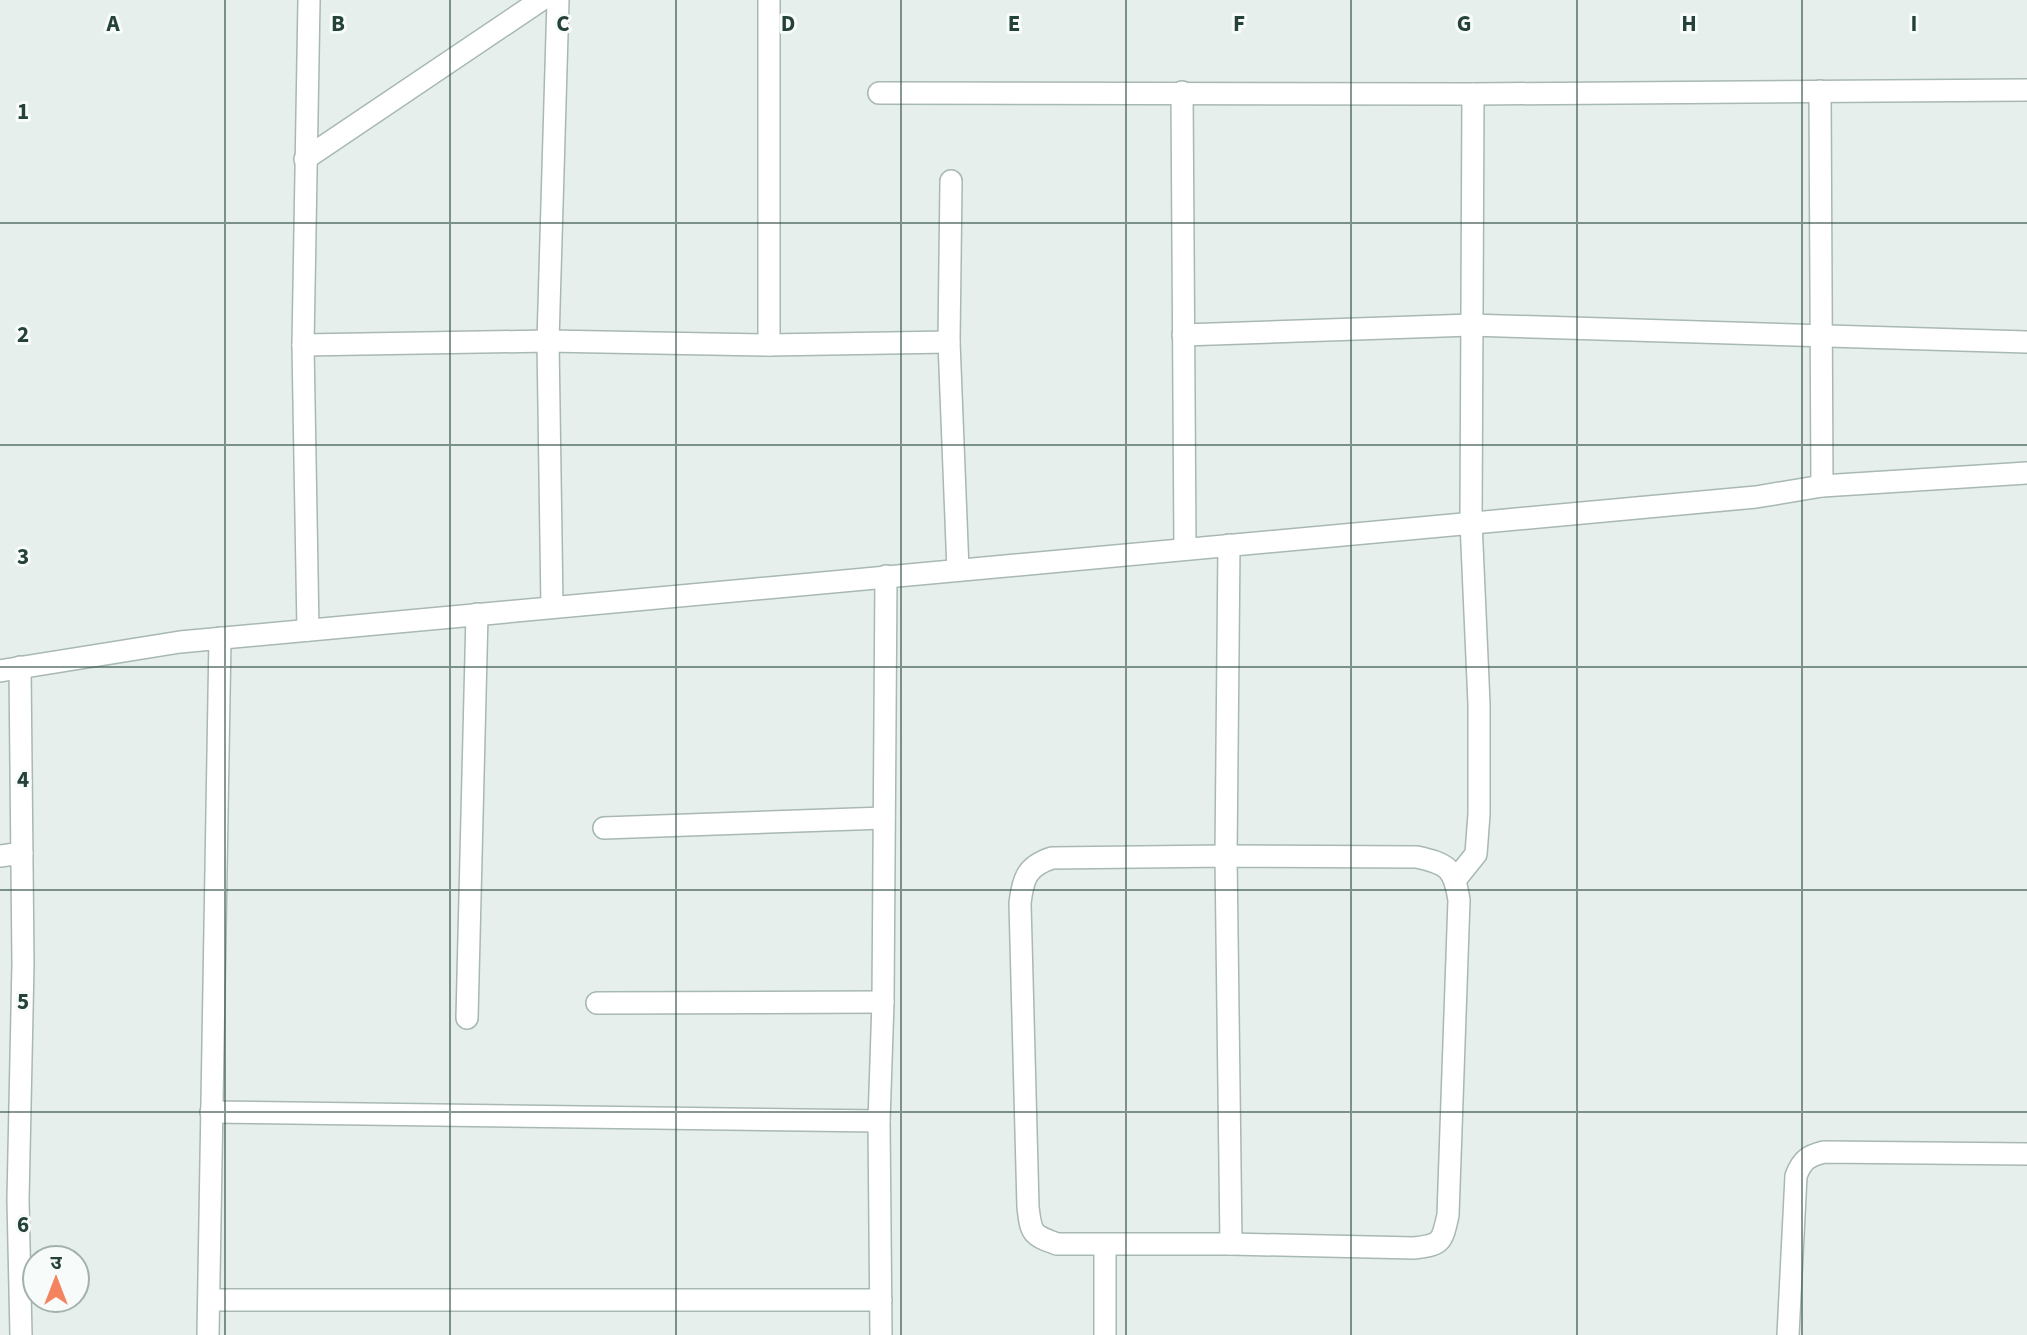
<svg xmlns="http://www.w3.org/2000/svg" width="2027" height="1335" font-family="'Source Sans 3','Noto Sans Devanagari',sans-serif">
	<rect width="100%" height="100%" fill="#e6efeb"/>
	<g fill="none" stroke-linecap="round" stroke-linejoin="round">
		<defs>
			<g id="street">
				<path d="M769,0v345"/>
				<path d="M1820,91l2,395"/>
				<path d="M1182,92l3,457"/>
				<path d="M879,93l594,1 554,-4"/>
				<path d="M305,159l236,-159"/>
				<path d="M951,181l-2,161 9,228"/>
				<path d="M1183,335l288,-10 556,17"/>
				<path d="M303,345l245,-4 221,4 180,-3"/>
				<path d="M1229,545l-3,311 5,388"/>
				<path d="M552,607l-4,-266 10,-341"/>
				<path d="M308,630l-5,-285 6,-345"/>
				<path d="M20,667l3,297 -5,236 3,135"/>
				<path d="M0,671l180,-29 1576,-145 66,-11 205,-13"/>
				<path d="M604,828l280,-10"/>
				<path d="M0,856l22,-3"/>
				<path d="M1226,856l191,1c31,7 37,11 42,43l-11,315c-6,27 -6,30 -34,33l-183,-4h-174c-25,-9 -26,-10 -29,-37l-8,-304c3,-25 7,-37 32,-45z"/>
				<path d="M1456,879l20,-25 3,-40v-110l-8,-182 2,-428"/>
				<path d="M597,1003l286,-1"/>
				<path d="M467,1018l10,-404"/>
				<path d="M211,1112l668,9"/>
				<path d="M1105,1245v90"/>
				<path d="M209,1300h672"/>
				<path d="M208,1335l12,-697"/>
				<path d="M881,1335l-2,-214 4,-119 3,-426"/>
				<path d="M1788,1335l8,-159c6,-16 12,-20 28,-24l203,2"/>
			</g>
		</defs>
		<use href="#street" stroke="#a8b8b2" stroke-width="24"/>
		<use href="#street" stroke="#fff" stroke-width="21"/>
	</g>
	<path fill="none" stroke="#24423a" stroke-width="2" stroke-opacity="0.55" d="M225,0v1335M450,0v1335M676,0v1335M901,0v1335M1126,0v1335M1351,0v1335M1577,0v1335M1802,0v1335M0,223h2027M0,445h2027M0,667h2027M0,890h2027M0,1112h2027"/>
	<g font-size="23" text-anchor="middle" font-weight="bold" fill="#24423a" stroke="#f7fbf9" stroke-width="6" stroke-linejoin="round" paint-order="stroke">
		<text x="113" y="31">A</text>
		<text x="338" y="31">B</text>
		<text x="563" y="31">C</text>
		<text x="788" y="31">D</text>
		<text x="1014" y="31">E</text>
		<text x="1239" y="31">F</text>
		<text x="1464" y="31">G</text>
		<text x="1689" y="31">H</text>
		<text x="1914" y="31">I</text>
		<text x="23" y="119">1</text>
		<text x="23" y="342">2</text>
		<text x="23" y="564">3</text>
		<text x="23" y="787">4</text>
		<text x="23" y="1009">5</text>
		<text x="23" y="1232">6</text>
	</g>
	<g transform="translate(56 1279)"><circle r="33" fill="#f7fbf9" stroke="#a3b1ad" stroke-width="2"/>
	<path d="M0-5L12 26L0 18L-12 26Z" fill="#f4845f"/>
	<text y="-10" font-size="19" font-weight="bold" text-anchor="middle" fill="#24423a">उ</text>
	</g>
</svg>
